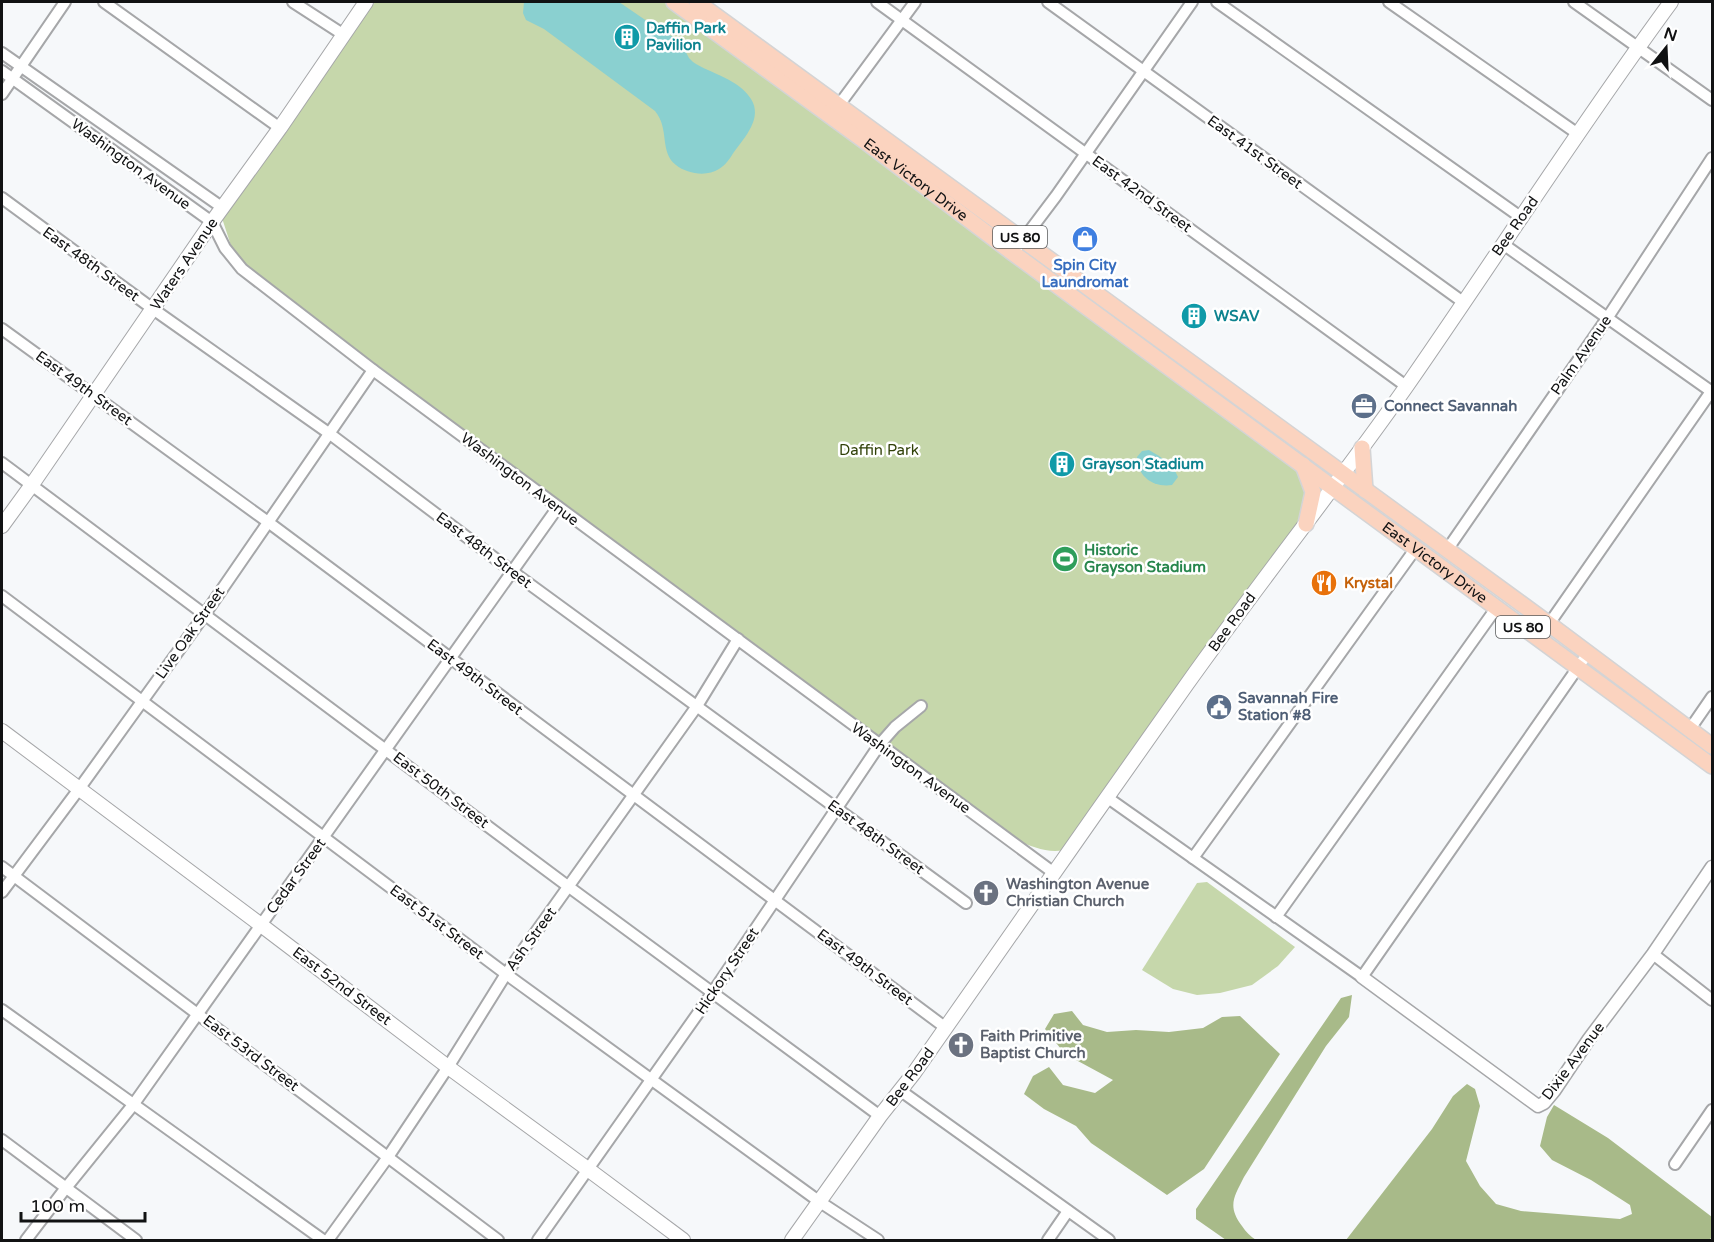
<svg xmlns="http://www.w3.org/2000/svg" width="1714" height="1242" font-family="'Varela Round',sans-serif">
	<rect width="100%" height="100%" fill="#f6f8fa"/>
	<g fill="#c6d7ab">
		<path d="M375,2h291l631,468 13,30 -16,35 -230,315c-16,4 -32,-4 -47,-9l-753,-558 -30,-28 -12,-37z"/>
		<path d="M1207,882l88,65 -17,19 -26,19 -32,8 -23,2 -24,-6 -31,-19 55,-87z"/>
	</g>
	<g fill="#a8ba89">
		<path d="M1352,995l-3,22 -23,29 -82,131c-10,20 -17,29 -2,49 4,6 8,10 14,14h-30l-30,-21v-10l145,-211z"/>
		<path d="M1072,1011l11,14 24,7 29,-2 33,2 34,-4 19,-11 18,-1 40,38 -76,115 -37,26 -76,-52 -15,-17 -32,-17 -20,-15 9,-18 16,-9 14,18 32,8 18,-13 -48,-26 -20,-25 9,-15z"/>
		<path d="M1467,1084l8,5 5,17 -14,55 14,25 16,18 25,7 99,8 12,-5 -2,-9 -39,-25 -39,-20 -12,-14 7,-29 7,-12 54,33 104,79v20l-3,3h-363l86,-111 21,-33z"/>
	</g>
	<g fill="#8ad0d0">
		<path d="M524,2h95l38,26 18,10 6,5 8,15 4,4c18,12 46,17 58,37 12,19 -6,38 -17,53 -4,6 -8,13 -15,17 -12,8 -32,5 -43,-4 -17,-13 -6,-36 -21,-54l-111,-82 -18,-9 -3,-7z"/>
		<path d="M1149,450c12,7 24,14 29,27l-6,8c-19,3 -35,-9 -35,-28l5,-6z"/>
	</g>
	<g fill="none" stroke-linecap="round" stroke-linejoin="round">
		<defs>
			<g id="minor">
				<path d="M104,2l176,126"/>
				<path d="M293,2l51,33"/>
				<path d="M877,2l529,384"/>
				<path d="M1048,2l415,300"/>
				<path d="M1217,2l305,216"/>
				<path d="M1389,2l189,132"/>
				<path d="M1574,2l138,98"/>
				<path d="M2,53l221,155"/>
				<path d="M2,71l210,151 13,26 17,21 131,101 681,503"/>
				<path d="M2,94l63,-92"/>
				<path d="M839,105l76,-103"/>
				<path d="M2,198l151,111 177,125 183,138 453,331"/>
				<path d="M1503,244l209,148"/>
				<path d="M1013,253l43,-57 136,-194"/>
				<path d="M2,329l266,193 678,506"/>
				<path d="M2,463l567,424 311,229"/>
				<path d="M1447,550l161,-233 104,-159"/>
				<path d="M2,596l504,378 314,228 58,38"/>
				<path d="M1549,624l163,-234"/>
				<path d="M1690,729l22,-32"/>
				<path d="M1108,798l254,179 226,-324"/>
				<path d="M1193,858l223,-310"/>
				<path d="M2,867l496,373"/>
				<path d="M2,892l77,-103 126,-175 168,-244"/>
				<path d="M1276,917l221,-310"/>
				<path d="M1653,954l59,46"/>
				<path d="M2,1010l321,230"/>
				<path d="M901,1091l208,149"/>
				<path d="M2,1140l134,100"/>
				<path d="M1675,1164l37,-54"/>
				<path d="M26,1240l39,-51 68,-84 425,-598"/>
				<path d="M328,1240l60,-83 60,-90 58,-93 191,-268 41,-67"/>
				<path d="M538,1240l175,-248 167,-248 15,-17 26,-21"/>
				<path d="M1048,1240l20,-29"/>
			</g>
			<path id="tertiary" d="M1362,977l176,129 6,-3 10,-12 35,-52 64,-85 59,-87"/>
			<g id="secondary">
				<path d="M2,526l29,-40 181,-264 68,-94 86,-126"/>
				<path d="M2,731l259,194 187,142 141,103 94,70"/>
				<path d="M792,1240l88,-124 34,-43c92,-130 181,-260 273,-389 71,-100 148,-196 219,-297 89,-128 173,-260 265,-385"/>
			</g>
			<g id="primary">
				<path id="s1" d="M674,2l192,140 147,111 699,513"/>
				<path d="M697,2l852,622 163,122"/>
				<path d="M1362,448l3,42"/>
				<path d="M1303,465l10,27 -7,32"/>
			</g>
		</defs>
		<use href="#minor" stroke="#a6a7a9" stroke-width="14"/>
		<use href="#tertiary" stroke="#a6a7a9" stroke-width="15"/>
		<use href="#secondary" stroke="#a6a7a9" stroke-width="16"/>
		<use href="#primary" stroke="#d4d4d5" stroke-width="18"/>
		<use href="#minor" stroke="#fff" stroke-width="10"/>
		<use href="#tertiary" stroke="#fff" stroke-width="12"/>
		<use href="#secondary" stroke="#fff" stroke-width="14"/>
		<use href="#primary" stroke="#fbd3bf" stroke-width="15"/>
	</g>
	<defs>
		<symbol id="building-disc" viewBox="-11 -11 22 22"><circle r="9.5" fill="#0f9aa8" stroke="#fff"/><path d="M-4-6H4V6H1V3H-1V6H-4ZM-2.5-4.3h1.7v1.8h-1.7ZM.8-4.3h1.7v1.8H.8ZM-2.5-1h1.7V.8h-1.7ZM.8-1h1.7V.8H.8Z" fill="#fff"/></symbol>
		<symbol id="shop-disc" viewBox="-11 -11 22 22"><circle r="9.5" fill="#3f7fe0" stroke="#fff"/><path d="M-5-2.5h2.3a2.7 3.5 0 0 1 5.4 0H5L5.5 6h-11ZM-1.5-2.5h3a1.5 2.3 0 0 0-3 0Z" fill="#fff"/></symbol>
		<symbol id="office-disc" viewBox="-11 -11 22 22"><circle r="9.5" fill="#5c6f8a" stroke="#fff"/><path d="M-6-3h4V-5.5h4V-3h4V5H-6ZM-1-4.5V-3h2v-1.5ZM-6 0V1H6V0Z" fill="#fff"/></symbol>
		<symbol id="stadium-disc" viewBox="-11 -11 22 22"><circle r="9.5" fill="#2e9e5b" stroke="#fff"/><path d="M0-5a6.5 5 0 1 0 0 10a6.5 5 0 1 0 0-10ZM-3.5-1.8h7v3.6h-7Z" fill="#fff"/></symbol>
		<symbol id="restaurant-disc" viewBox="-11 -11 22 22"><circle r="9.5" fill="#e8710a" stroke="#fff"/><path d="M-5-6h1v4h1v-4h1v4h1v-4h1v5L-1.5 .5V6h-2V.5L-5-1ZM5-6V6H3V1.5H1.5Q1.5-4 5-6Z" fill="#fff"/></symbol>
		<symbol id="civic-disc" viewBox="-11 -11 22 22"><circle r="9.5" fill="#5c6f8a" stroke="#fff"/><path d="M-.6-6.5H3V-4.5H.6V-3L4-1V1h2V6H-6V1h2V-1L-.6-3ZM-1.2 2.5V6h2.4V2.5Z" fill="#fff"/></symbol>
		<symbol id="church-disc" viewBox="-11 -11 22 22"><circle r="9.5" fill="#6b7280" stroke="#fff"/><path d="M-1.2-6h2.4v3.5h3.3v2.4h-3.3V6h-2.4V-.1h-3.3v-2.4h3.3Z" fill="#fff"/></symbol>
	</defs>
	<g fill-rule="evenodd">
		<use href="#building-disc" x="612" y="22" width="30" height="30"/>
		<use href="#shop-disc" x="1070" y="224" width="30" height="30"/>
		<use href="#building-disc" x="1179" y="301" width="30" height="30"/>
		<use href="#office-disc" x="1349" y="391" width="30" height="30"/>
		<use href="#building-disc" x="1047" y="449" width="30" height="30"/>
		<use href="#stadium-disc" x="1050" y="544" width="30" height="30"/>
		<use href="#restaurant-disc" x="1309" y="568" width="30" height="30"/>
		<use href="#civic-disc" x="1204" y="692" width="30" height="30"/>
		<use href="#church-disc" x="971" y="878" width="30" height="30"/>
		<use href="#church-disc" x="946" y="1030" width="30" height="30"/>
	</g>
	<g text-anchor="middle" stroke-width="5" stroke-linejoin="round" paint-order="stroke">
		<g fill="#fff" stroke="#58595a" stroke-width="1.5">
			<rect x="993" y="226" width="54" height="22" rx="4.5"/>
			<rect x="1496" y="616" width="54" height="22" rx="4.5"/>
		</g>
		<g font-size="14" font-weight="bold" fill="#111213">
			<text x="1020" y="242">US 80</text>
			<text x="1523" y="632">US 80</text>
		</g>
		<g font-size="15" font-weight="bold" fill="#0d838f" stroke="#fff" text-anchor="start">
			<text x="646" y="33">Daffin Park<tspan x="646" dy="17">Pavilion</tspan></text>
			<text x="1214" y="321">WSAV</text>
			<text x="1082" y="469">Grayson Stadium</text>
		</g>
		<g font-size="15" fill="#111213" stroke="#fff">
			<text transform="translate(1255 152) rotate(36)" y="5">East 41st Street</text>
			<text transform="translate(131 164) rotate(36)" y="5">Washington Avenue</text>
			<text dy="5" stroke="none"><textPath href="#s1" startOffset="300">East Victory Drive</textPath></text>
			<text transform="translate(1142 194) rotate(36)" y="5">East 42nd Street</text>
			<text transform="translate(1515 226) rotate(-55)" y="5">Bee Road</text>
			<text transform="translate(91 264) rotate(36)" y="5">East 48th Street</text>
			<text transform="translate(184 264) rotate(-56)" y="5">Waters Avenue</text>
			<text transform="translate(1581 355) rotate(-55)" y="5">Palm Avenue</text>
			<text transform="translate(84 388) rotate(36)" y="5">East 49th Street</text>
			<text transform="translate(520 479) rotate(37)" y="5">Washington Avenue</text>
			<text transform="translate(484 550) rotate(37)" y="5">East 48th Street</text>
			<text dy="5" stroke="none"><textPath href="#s1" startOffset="945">East Victory Drive</textPath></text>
			<text transform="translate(1232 622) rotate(-54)" y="5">Bee Road</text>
			<text transform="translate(190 633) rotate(-55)" y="5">Live Oak Street</text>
			<text transform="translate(475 677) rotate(37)" y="5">East 49th Street</text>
			<text transform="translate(911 768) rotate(36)" y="5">Washington Avenue</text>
			<text transform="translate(441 790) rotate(37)" y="5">East 50th Street</text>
			<text transform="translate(876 837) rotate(36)" y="5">East 48th Street</text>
			<text transform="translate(296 876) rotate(-54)" y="5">Cedar Street</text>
			<text transform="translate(437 922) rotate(37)" y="5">East 51st Street</text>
			<text transform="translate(531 939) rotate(-54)" y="5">Ash Street</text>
			<text transform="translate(865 967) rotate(37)" y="5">East 49th Street</text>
			<text transform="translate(727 971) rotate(-56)" y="5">Hickory Street</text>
			<text transform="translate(342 986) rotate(37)" y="5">East 52nd Street</text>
			<text transform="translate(251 1053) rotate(37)" y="5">East 53rd Street</text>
			<text transform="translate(1573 1061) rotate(-53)" y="5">Dixie Avenue</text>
			<text transform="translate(910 1077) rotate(-53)" y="5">Bee Road</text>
		</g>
		<g font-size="15" font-weight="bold" fill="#366cbe" stroke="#fff">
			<text x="1085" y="270">Spin City<tspan x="1085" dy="17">Laundromat</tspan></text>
		</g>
		<g font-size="15" font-weight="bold" fill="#4e5e75" stroke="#fff" text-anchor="start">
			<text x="1384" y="411">Connect Savannah</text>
			<text x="1238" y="703">Savannah Fire<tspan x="1238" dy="17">Station #8</tspan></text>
		</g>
		<g font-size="15" fill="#314108" stroke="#fff">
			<text x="879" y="455">Daffin Park</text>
		</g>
		<g font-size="15" font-weight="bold" fill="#27864d" stroke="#fff" text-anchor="start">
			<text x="1084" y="555">Historic<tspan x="1084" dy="17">Grayson Stadium</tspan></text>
		</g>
		<g font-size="15" font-weight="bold" fill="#c56008" stroke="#fff" text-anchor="start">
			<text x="1344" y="588">Krystal</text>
		</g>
		<g font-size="15" font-weight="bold" fill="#5b616d" stroke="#fff" text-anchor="start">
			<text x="1006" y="889">Washington Avenue<tspan x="1006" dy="17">Christian Church</tspan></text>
			<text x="980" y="1041">Faith Primitive<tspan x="980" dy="17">Baptist Church</tspan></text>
		</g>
	</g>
	<rect width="1714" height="1242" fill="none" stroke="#111213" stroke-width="6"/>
	<g transform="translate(1666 48) rotate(18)" stroke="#ffffff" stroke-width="4.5" paint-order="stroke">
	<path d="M0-4.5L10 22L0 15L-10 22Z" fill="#111213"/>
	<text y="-9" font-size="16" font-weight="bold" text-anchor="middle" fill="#111213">N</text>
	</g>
	<path d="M21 1212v9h124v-9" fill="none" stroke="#111213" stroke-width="3"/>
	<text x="30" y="1212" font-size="18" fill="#111213" stroke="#ffffff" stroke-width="4.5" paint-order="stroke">100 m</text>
</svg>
